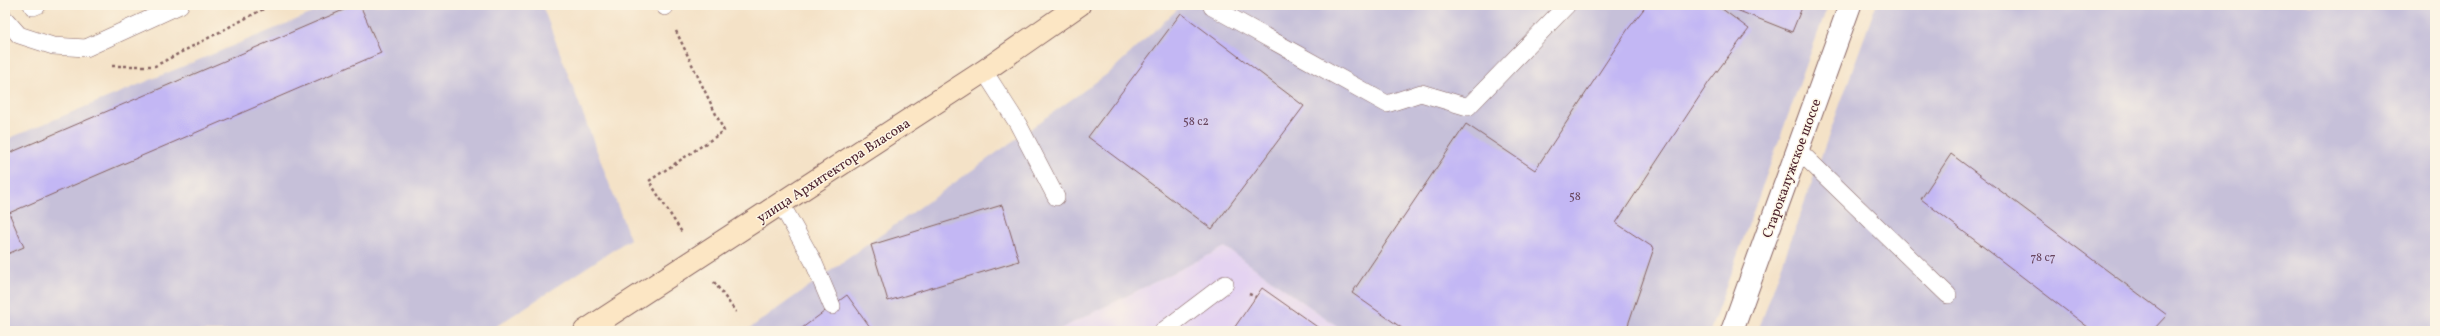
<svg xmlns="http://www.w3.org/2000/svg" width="2440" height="336" font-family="Vollkorn,serif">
	<rect width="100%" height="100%" fill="#fcf5e5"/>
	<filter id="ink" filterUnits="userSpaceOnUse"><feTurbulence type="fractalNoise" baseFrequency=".025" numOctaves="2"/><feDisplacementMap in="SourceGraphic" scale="8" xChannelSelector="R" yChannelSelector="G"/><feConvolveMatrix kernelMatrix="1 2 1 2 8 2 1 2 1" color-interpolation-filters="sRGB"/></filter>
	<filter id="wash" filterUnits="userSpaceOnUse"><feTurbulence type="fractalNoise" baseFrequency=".012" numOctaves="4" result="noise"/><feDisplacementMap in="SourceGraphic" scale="16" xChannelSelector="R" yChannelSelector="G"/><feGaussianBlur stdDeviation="0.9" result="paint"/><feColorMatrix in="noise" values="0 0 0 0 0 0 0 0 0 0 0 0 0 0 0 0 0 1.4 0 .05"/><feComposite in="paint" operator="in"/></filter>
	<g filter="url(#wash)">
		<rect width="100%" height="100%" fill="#f4e2c7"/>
		<path fill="#e4d3f1" d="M1225,247l119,84h-288z"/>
		<g fill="#c6c0d9">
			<path d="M332,5h210l88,234 -141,92h-484v-191z"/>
			<path d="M1182,5h646l-118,326h-366l-119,-84 -169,84h-310l364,-259z"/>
			<path d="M1876,5h559v326h-677z"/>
		</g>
		<g id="blocks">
			<g fill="#c3b7f4">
				<path d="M355,5h5l21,48 -372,160 15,34 -19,8v-100z"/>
				<path d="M1647,5h70l32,24 -40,53 -93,141 38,25 -28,83h-220l-54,-38 114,-169 69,46 93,-141z"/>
				<path d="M1730,5h73l-11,27 -63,-25z"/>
				<path d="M1181,13l123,93 -92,123 -124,-92z"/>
				<path d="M1951,154l216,161 -15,16h-59l-172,-132z"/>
				<path d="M1002,205l17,56 -131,40 -17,-56z"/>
				<path d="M1262,288l61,43h-91z"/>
				<path d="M847,295l26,36h-75l34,-25z"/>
			</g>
		</g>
	</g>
	<g filter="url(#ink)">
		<use href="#blocks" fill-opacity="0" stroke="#866362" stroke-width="1"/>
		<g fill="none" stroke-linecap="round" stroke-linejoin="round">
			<defs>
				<g id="lane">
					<path d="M32,5l1,2 5,-2"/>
					<path d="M664,5l1,2"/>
					<path d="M1212,7l175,97 34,-11 47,14 99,-102"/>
					<path d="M5,19l14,16 34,11 33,2 94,-43"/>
					<path d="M984,71l34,53 38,73"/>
					<path d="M1798,150l150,145"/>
					<path d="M781,204l32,57 19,45"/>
					<path d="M1163,331l62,-47"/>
				</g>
				<path id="street" d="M1732,331l118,-326"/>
				<path id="secondary" d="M585,331l399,-260 95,-66"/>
			</defs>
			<use href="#lane" stroke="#866362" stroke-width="18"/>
			<use href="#street" stroke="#866362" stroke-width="24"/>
			<use href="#secondary" stroke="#866362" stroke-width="24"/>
			<g stroke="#866362" stroke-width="2.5" stroke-dasharray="3 3" stroke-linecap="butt">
				<path d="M676,31l48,100 -75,50 34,53"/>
				<path d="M112,66h43l116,-61"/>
				<path d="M714,282l22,30"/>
				<path d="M1249,294l7,3"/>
			</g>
			<use href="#lane" stroke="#fff" stroke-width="17"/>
			<use href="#street" stroke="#fff" stroke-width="22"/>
			<use href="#secondary" stroke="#fce6c4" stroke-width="22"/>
		</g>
	</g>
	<g text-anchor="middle" stroke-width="3" stroke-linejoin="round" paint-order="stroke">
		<g font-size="12" fill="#68455d">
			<text x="1196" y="125">58 с2</text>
			<text x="1575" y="200">58</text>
			<text x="2043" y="261">78 с7</text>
		</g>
		<g font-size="14" fill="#4a1f2b" stroke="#fcf5e5">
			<text transform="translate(1791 168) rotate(-70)" y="5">Старокалужское шоссе</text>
			<text transform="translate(833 170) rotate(-33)" y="5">улица Архитектора Власова</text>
		</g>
	</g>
	<rect width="2440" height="336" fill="none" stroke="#fcf5e5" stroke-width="20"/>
</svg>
